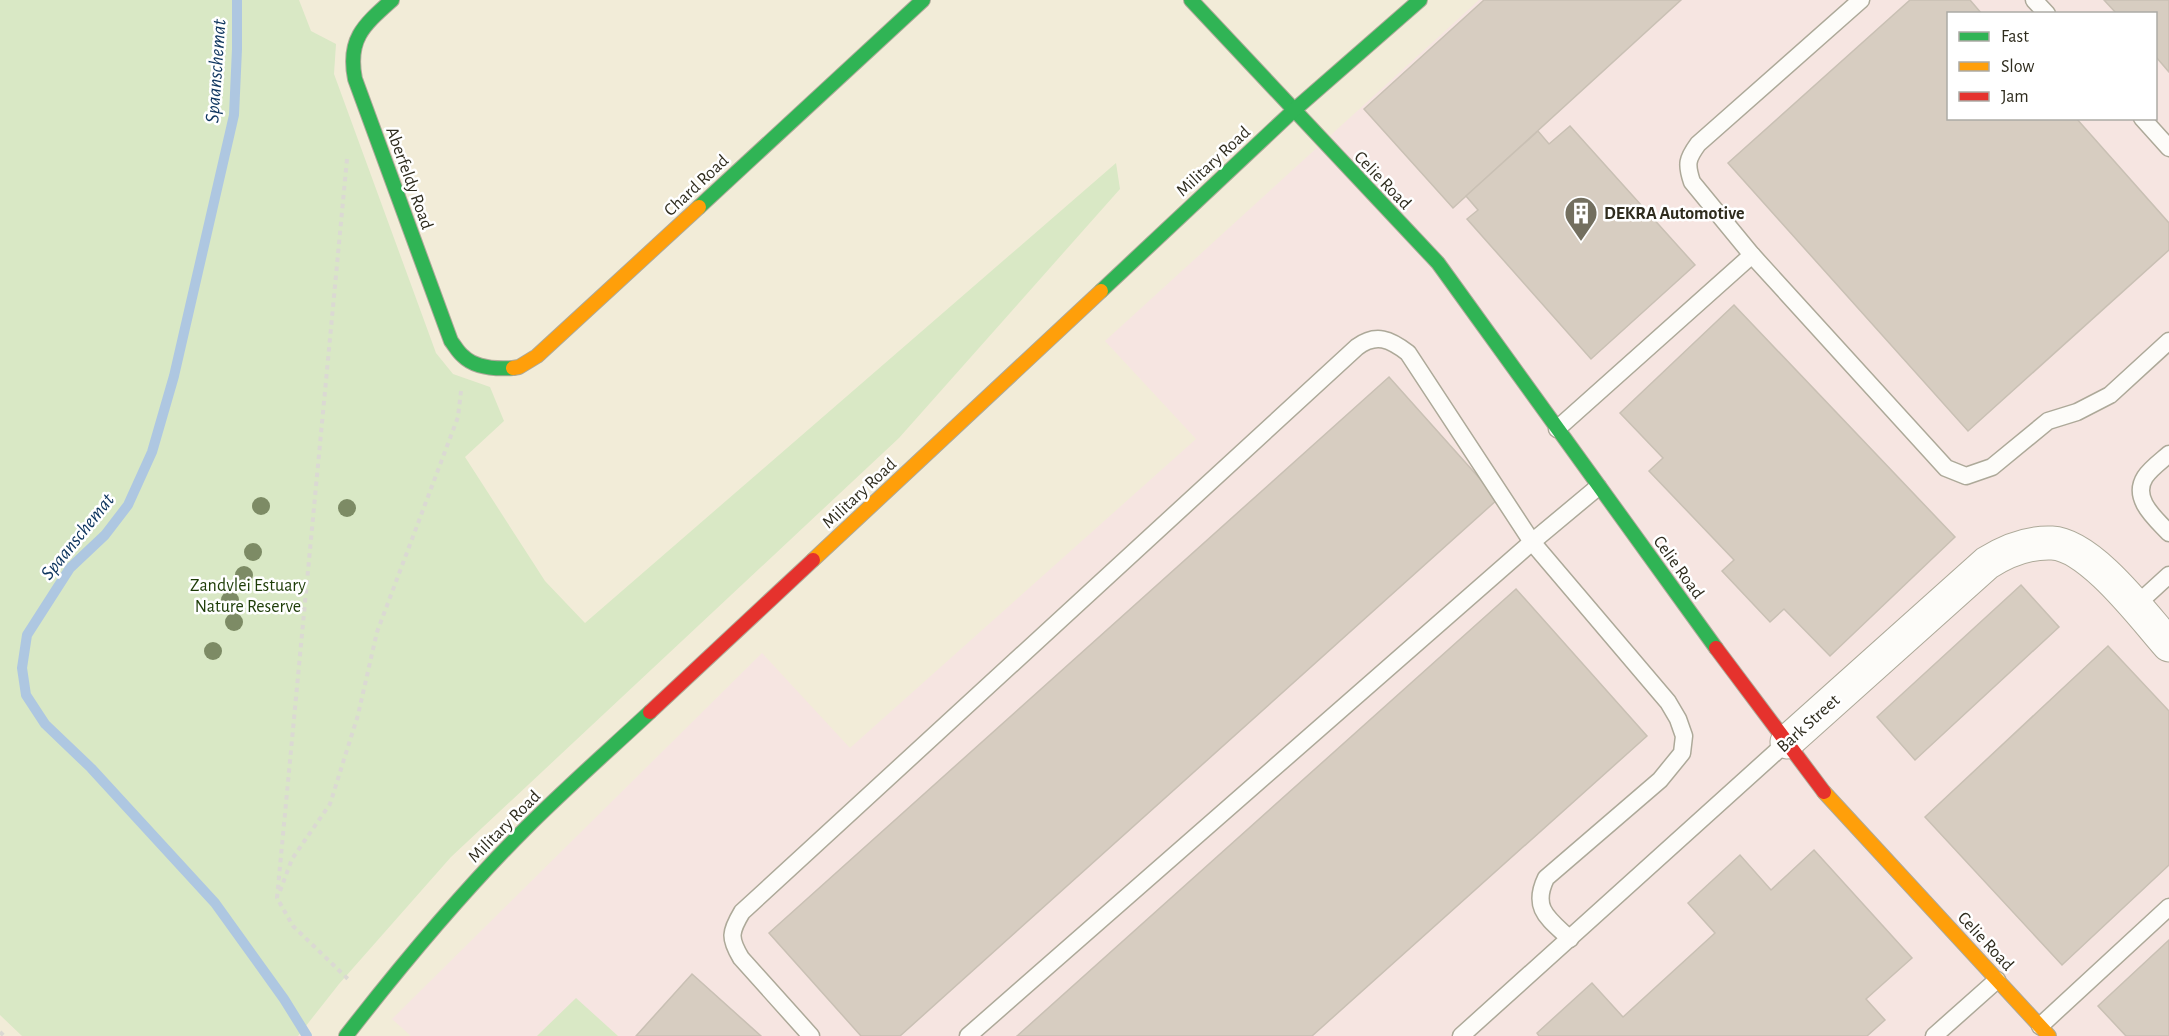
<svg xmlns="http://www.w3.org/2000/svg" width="2169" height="1036" font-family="'Alegreya Sans',sans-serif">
	<rect width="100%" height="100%" fill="#f2ecd8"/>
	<path fill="#f6e5e1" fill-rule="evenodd" d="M1479,0h690v1036h-1551l-42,-37 -39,37h-126l-19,-17 370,-366 88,95 346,-309 -91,-98zM1948,14h208v104h-208z"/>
	<g fill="#d9e8c5">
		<path d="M0,0h299l12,31 25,13 -2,30 102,279 17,21 37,13 14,34 -39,36 80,124 40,42 531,-460 4,26 -221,249 -448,419 -112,127 -41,52h-276l-22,-21z"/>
		<path d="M576,998l42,38h-81z"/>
	</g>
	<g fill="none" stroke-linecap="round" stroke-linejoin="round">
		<path stroke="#aec7e1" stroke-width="10" d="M237,0v49l-3,66 -60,261 -22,76 -24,53 -23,30 -35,33 -43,67 -5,33 4,27 19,29 46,44 124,135 69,96 23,37"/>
	</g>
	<g fill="#d7cdc1" stroke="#c9c0b4" stroke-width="1.5">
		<path d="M1484,0h197l-228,208 -89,-99z"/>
		<path d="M1910,0h60l12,14h-34v104h128l93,105v27l-201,181 -240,-268z"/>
		<path d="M2104,0h65v72l-13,-15v-43h-39z"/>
		<path d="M1570,126l125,139 -104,94 -124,-140 11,-9 -12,-14 72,-65 11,13z"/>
		<path d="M1734,305l221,232 -125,119 -46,-47 -14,13 -48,-51 12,-11 -85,-89 14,-13 -43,-45z"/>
		<path d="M1389,377l109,122 -598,537h-39l-92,-103z"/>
		<path d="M2021,585l38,42 -144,133 -38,-43z"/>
		<path d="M1516,589l131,147 -335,300h-295z"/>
		<path d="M2108,646l61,65v154l-107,100 -137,-148z"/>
		<path d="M1814,850l98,108 -46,41 19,21 -18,16h-328l-2,-3 55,-50 31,34 92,-84 -27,-30 52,-48 31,35z"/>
		<path d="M2169,940v96h-43l-28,-30z"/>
		<path d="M692,974l69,62h-125z"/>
	</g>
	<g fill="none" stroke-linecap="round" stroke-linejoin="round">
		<defs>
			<g id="lane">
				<path d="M1861,0l-163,144c-11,15 -12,20 -6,38l60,73 194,213 20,8 26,-9 56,-46 29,-9 33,-17 59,-54"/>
				<path d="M2034,0l13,14"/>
				<path d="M2142,118l27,30"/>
				<path d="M1557,429l195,-174"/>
				<path d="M2169,454c-8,7 -19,15 -24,23 -14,22 11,42 24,56"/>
				<path d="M2135,606l34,-31"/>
				<path d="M2040,1026l129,-119"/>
				<path d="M811,1036l-70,-78c-12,-20 -11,-26 1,-46l615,-565c19,-14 33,-8 51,6l124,189 136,160 10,17 6,17 -2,17 -22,27 -114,98c-15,31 3,41 24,61"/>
				<path d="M968,1036l564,-494 66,-55"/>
				<path d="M1461,1036l326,-294"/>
				<path d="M1934,1036l63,-56"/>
			</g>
			<path id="street" d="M1787,742l200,-179c19,-12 42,-21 65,-20 39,2 92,74 117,102"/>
			<g id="fast">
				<path d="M392,0c-28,25 -45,39 -37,79l96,262c4,5 7,11 12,15 12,12 35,13 50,12"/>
				<path d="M1191,0l247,263 278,385"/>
				<path d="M699,207l224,-207"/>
				<path d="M1101,291l192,-180 127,-111"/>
				<path d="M346,1036c56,-72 115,-143 180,-208 40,-40 82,-77 124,-116"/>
			</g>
			<g id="slow">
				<path d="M513,368l6,-1 18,-11 162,-149"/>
				<path d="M813,560l288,-269"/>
				<path d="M1824,792l225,244"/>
			</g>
			<g id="jam">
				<path d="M1716,648l108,144"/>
				<path d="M650,712l163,-152"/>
			</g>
		</defs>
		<use href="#lane" stroke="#ada999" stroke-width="19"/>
		<use href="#street" stroke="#ada999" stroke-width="35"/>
		<use href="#fast" stroke="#ada999" stroke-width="16"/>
		<use href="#slow" stroke="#ada999" stroke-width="16"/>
		<use href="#jam" stroke="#ada999" stroke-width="16"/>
		<g stroke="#dbd9d3" stroke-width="4" stroke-dasharray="4.5 4.5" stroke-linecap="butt">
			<path d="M347,159l-70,739 16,28 55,53"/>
			<path d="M280,891l12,-32 38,-55 28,-89 19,-83 81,-215 3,-26"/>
			<path d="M0,1032l4,4"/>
		</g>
		<use href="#lane" stroke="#fdfcf9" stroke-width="16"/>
		<use href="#street" stroke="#fdfcf9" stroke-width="33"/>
		<use href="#fast" stroke="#30b455" stroke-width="14"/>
		<use href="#slow" stroke="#ff9f0a" stroke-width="14"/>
		<use href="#jam" stroke="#e5322d" stroke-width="14"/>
	</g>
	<g fill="#7d8b65">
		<circle cx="261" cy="506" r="9"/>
		<circle cx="347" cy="508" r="9"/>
		<circle cx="253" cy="552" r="9"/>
		<circle cx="244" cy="575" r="9"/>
		<circle cx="230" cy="600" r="9"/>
		<circle cx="234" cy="622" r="9"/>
		<circle cx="213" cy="651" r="9"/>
	</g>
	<defs>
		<symbol id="building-pin" viewBox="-11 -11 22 30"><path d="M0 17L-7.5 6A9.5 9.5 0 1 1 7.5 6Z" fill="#736f5f" stroke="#fff"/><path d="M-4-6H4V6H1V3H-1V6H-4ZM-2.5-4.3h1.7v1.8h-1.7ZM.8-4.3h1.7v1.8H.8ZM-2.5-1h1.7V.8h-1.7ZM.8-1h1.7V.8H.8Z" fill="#fff"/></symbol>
	</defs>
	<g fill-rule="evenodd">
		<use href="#building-pin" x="1562" y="194" width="38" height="52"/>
	</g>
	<g text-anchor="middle" stroke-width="5" stroke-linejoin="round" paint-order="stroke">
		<g font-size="18" fill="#2f2c1e" stroke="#fff">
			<text transform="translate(1213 161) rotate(-43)" y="6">Military Road</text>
			<text transform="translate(410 178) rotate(70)" y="6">Aberfeldy Road</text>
			<text transform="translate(1383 180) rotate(46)" y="6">Celie Road</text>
			<text transform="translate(696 185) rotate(-43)" y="6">Chard Road</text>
			<text transform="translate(859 493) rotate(-43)" y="6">Military Road</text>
			<text transform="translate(1679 567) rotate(54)" y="6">Celie Road</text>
			<text transform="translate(1808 723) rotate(-42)" y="6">Bark Street</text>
			<text transform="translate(504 826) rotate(-45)" y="6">Military Road</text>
			<text transform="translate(1986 941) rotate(47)" y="6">Celie Road</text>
		</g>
		<g font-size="18" font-weight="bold" fill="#2f2c1e" stroke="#fff" text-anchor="start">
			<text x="1604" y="219">DEKRA Automotive</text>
		</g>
		<g font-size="18" fill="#1d3c07" stroke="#fff">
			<text x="248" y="591">Zandvlei Estuary<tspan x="248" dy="21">Nature Reserve</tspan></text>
		</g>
		<g font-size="20" font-style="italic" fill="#0d345e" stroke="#fff">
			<text transform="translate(215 71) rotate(-86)" y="7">Spaanschemat</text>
			<text transform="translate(77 536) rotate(-51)" y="7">Spaanschemat</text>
		</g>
	</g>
	<rect x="1947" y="12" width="210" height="108" fill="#ffffff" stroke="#acaba5" stroke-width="1.5"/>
	<rect x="1959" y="32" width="30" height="9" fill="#30b455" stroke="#acaba5" stroke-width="1.5"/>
	<text x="2001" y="42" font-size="18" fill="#2f2c1e">Fast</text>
	<rect x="1959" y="62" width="30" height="9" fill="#ff9f0a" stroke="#acaba5" stroke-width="1.5"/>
	<text x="2001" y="72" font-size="18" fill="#2f2c1e">Slow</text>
	<rect x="1959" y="92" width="30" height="9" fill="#e5322d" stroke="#acaba5" stroke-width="1.5"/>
	<text x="2001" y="102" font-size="18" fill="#2f2c1e">Jam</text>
</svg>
